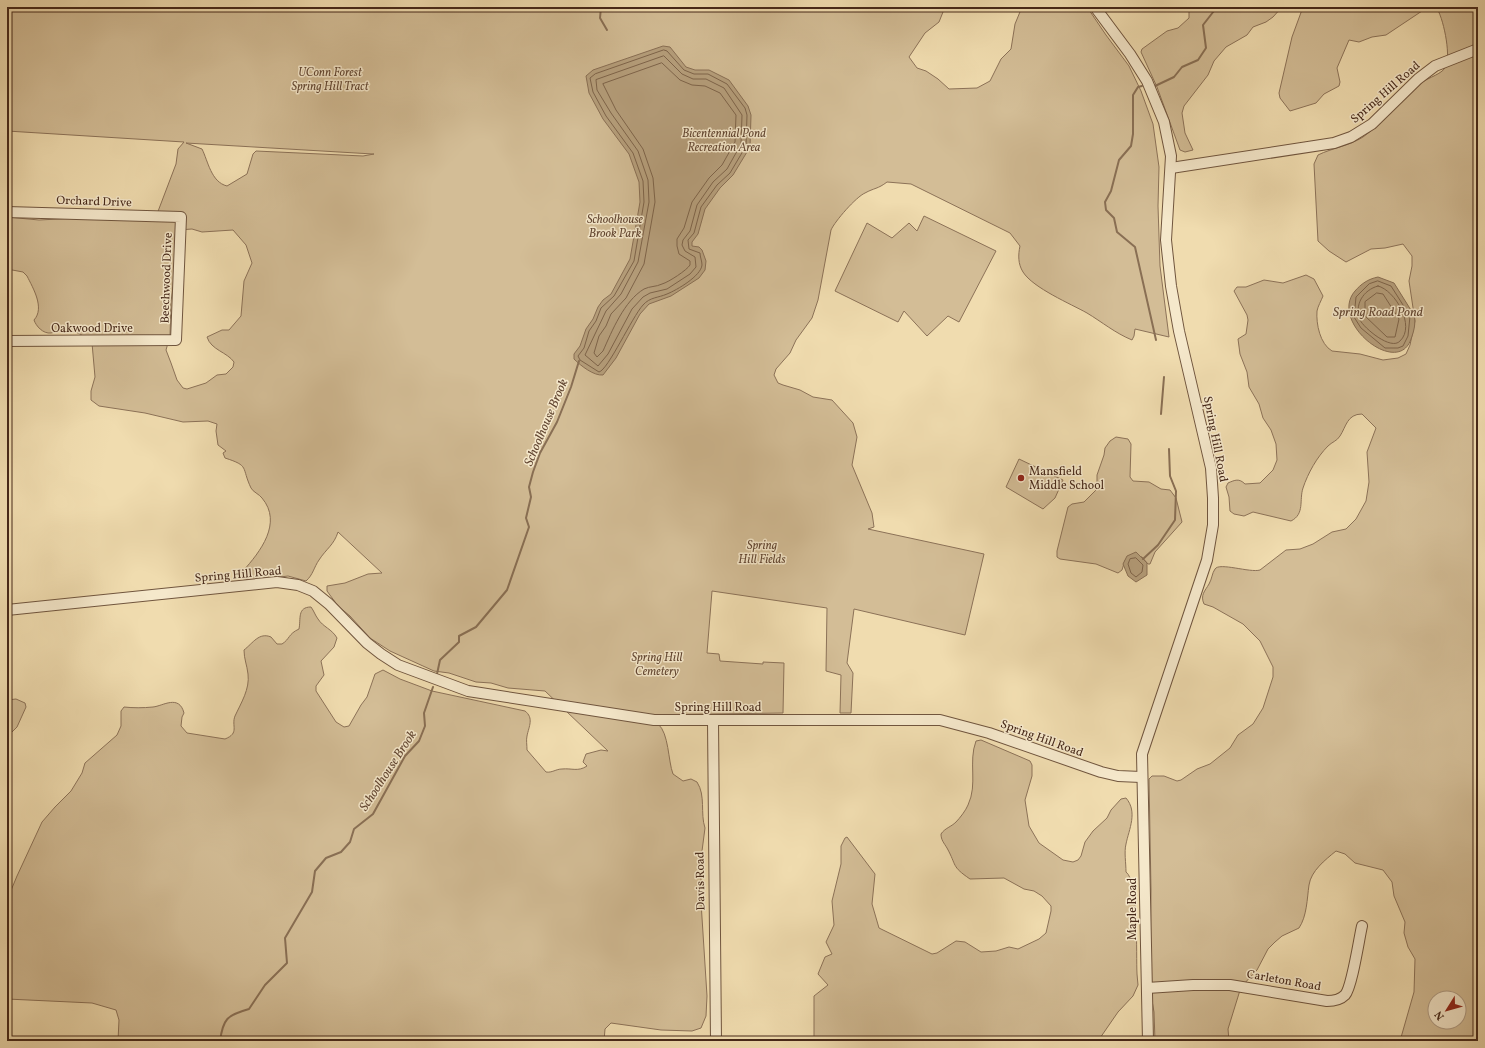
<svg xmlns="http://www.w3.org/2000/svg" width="1485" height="1048" font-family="Vollkorn,serif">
	<rect width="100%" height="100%" fill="#f0dcaf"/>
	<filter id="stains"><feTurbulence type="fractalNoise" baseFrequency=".005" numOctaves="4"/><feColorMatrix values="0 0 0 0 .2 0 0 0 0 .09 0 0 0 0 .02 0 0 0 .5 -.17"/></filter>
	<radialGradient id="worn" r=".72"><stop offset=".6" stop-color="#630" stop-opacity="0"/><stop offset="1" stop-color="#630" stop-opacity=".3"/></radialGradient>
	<g fill="#d3bd96" stroke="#8c7258" fill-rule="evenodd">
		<path d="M7,7h938l-6,15 -14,11 -16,24 8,11 9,3 12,8 11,10 28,-1 13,-7 11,-22 10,-10 4,-25 7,-17h65l19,28 23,31 12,25 12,33 6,43 -1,39 2,60 9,71 -34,-8 -1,7 -2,4c-17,-7 -30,-18 -45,-27 -16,-9 -54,-25 -64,-41 -5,-8 -5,-17 -3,-26l-10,-13 -99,-49 -24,-2c-9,7 -13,6 -22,11 -9,4 -30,28 -34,37l-13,70 -6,18 -16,22 -6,13 -14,16 -2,6 4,8 5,2 17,5 13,7 19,3 21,23 4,14 -5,28 20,48 2,14 -6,2 116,25 -19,81 -111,-26 -7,54 6,10 -2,40h-11l1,-38 -15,-4 1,-63 -115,-17 -5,62 12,1 1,7 43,3v-2l21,1 -1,50 -138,2c4,3 9,5 13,9 11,9 10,37 15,50l10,7 8,-2 6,3c9,14 3,31 8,46l-6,46 2,5v23l6,94 -1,20 -5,12 -9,3 -31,-1 -50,-7 -6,6 -1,12h-486l1,-21 -3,-10 -24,-7 -85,-4v-99l10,-24 25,-54 13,-15 16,-16 11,-18 3,-10 32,-28 4,-9v-15l3,-4c9,1 19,1 29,0 10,-1 26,-13 31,6l-2,4 -1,9 6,7 38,6c15,-6 6,-13 10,-23 6,-13 15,-27 13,-42 -1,-9 -4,-15 -4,-24 9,-7 15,-18 27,-13l6,7h5c8,-5 6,-10 17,-15 2,-10 -2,-22 12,-22 3,4 4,8 7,12 5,8 14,10 19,19l-3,9 -13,14 3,14 -8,11v5l20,31 8,5 5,-1 12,-21 6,-8 8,-23 8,-4 17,9 32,12 93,20c9,7 4,15 2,25 -1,4 0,9 0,14l19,22c6,1 10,-3 16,-3 10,-1 16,3 25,-3l-4,-4 3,-8 15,-4 7,1 -63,-60 -37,-3 -17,-5 -15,-1 -27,-9 -15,-2 -44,-20 -20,-13 -20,-22 -12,-10 -11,-15v-5l18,-3 23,-9 14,-1 -44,-41c-4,13 -12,17 -19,28 -5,7 -6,15 -13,21l-18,-5 -38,5c-5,-2 -7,-4 -7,-10 17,-19 40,-48 19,-73 -3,-4 -9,-6 -11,-10 -10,-21 -1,-22 -26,-30l-2,-5 3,-2 -8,-6 -2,-14 1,-7 -9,-3 -25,1 -38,-9 -46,-7 -8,-6v-9l4,-14 -3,-34c-8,-9 -21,-14 -32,-13 -4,0 -6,3 -9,3 -8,1 -15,-7 -17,-13 11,-12 -1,-32 -7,-44l-4,-4 -16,-3v-52l32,3 118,-6 19,-50 2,-15 6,-7 -177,-11zM186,143l187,11h1l-11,2 -107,-5 -3,3 -6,20 -20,12c-16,-4 -19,-25 -25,-37zM192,229l10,3 31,-2 13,15 6,18 -8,18 -3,35 -12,14h-7l-15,7c4,13 20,15 27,25l-1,5 -7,7 -9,1 -11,8 -19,6 -4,-1 -6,-8 -6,-17 -5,-13 4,-14 1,-35 4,-24v-43l3,-4z"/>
		<path d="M1189,7h93l-9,10 -7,5 -13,5 -6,8 -21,12 -12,14 -6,14 -24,31 -2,7 3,20 8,17 -8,2 -5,-2 -23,-63 -16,-35 1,-3 25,-18 11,-3 11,-10z"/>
		<path d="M1303,7h125l-42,28 -14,2 -13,5 -10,-2 -12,28 3,14 -1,4 -15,8 -8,9 -26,8 -10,-13 -1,-5 13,-56z"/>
		<path d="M1436,7h42v1034h-78l14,-49 1,-33 -7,-12 -4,-14 1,-11 -11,-26 -2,-14 -9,-12 -28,-7 -10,-9 -9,-3c-11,9 -25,20 -27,34 -2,14 -2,31 -10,43l-17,8 -7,6 -7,7 -11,21 -16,17 -13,42 1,12h-74l-1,-29 -4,-23 1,-99 -2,-111 3,-3h12l13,5 4,-1 16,-11 13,-5 20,-16 8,-13 15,-11 10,-16 10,-31v-10l-13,-26 -17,-17 -30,-17 -9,-3c-4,-9 1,-13 5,-20 3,-5 3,-11 6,-15 4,-7 35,4 45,1l26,-20 14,-1 13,-5 19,-12 14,-3 10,-10 10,-18 3,-19 -2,-30 9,-24 -14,-14c-15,0 -16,13 -22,22 -3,5 -8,6 -12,10 -11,11 -20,27 -25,42 -4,12 2,26 -12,33l-38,-9 -9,4 -10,-2 -4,-3 -1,-14 -3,-10 2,-4c7,-3 11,-5 17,1l15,-1 13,-13 4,-10 -1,-16 -5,-14 -8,-12 -4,-14 -10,-17 -2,-15 -7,-18 -2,-15 8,-5 2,-14 -1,-5 -13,-24 3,-4h9l18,-7 19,3 23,-8 8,4 9,17c-2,5 -5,10 -6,15 -1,13 3,33 15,40l28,3 23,6 15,-2 8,-4 4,-9 5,-24 -6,-40 3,-15v-10l-9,-12 -18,4 -14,1 -25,13 -17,-11 -11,-10 -4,-77 4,-9c14,-7 31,-9 45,-18 22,-15 37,-39 58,-54 8,-6 22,-9 25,-17 5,-12 -3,-50 -10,-59zM1435,998h24v24h-24z"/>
		<path d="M924,216l72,35 -37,71 -11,-6 -21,20 -23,-25 -6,11 -63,-31 32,-68 25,15 17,-15 8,8z"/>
		<path d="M1116,437l12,2 3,5 -1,33 3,4 16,1 12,7 9,1 6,8 6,24 -27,30 -5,12h-2l-6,-7 -7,-2 -10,5 -3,10 -4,3 -22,-9 -36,-5 -3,-2v-6l11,-44 4,-3 12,-2 13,-13v-14l7,-20 1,-7 5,-7z"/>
		<path d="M1019,459l44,21 -8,18 -12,11 -37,-22z"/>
		<path d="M16,699l9,4 1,4 -9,20 -10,10v-37z"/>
		<path d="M981,740l49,21 2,4v11l-7,24 4,26 10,17 24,17 10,2 5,-2 3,-4 4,-14 8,-11 14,-13 4,-8 10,-11 5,-1c12,14 3,31 0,46 -2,8 0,19 0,28 13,9 10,84 11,102l1,11 -5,11 -15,16 -20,29h-284v-45l14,-11 -10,-11 7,-17 7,-3 -6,-12 8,-17 -2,-24 9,-37v-18l4,-8 2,-1 28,37 -3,30 7,24 53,26 5,-1 19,-12 9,1 16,10 15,-1 13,-4 9,2 21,-10 7,-6 5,-22v-5l-9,-10 -8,-5 -10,-2 -20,-11 -34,1c-19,-13 -13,-13 -23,-31 -3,-5 -6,-8 -6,-14 4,-6 10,-7 15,-12 4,-4 10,-12 12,-17 10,-21 0,-43 8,-64z"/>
	</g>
	<g fill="#b69f7c" stroke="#896f54">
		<path d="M663,46l7,1 16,20 9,3h14l20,10 19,26 3,9 -1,32 -17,28 -13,13 -15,21 -7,25 -6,8v4l7,1 3,3 4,11 -1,9 -6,8 -28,18 -22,8 -9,10 -24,44 -13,17c-9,1 -22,-9 -29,-16v-5l6,-8 6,-17 7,-10 5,-12 5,-7 8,-6 19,-35 10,-57 -1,-20 -10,-28 -26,-35 -14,-26 -3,-17 7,-6z"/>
		<path d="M1378,277l16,6 20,32c2,8 0,16 -3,24 -13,39 -83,-17 -56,-48 6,-7 13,-12 23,-14z"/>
		<path d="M1136,552l11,11v12l-11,7 -8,-6 -5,-12 4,-8z"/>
	</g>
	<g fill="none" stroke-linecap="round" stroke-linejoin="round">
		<g stroke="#7e644a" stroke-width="1">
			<path d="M664,50l3,1 17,19 10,4h14l19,10 18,24 2,7 -1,31 -16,27 -13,12 -16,22 -7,26 -6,7 1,9 11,4c0,4 2,8 2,12 -1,11 -25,25 -35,29 -9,4 -17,3 -24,11 -11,12 -35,65 -44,67l-19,-12 -2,-4 6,-8 5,-17 7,-10 5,-13 13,-12 20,-35 10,-59 -1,-21 -10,-28 -27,-37 -13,-24 -3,-14 5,-4z"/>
			<path d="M664,56l18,18 11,5h13l18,9 18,27 -1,29 -14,25 -14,13 -16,23 -7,26 -7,9 -1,5 3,6 10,6 1,10 -6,7 -23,15 -17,4 -7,4 -11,12 -24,45 -10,12 -13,-11 21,-44 15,-17 17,-32 11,-60 -1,-22 -10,-29 -27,-38 -14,-23 -1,-10z"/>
			<path d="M662,63l18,17 12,5 13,1 15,7 16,22 -1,27 -13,23 -13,13 -17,24 -8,26 -7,11v7l2,8 11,7v4c-3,5 -21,17 -28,19 -6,3 -12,2 -18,5 -20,12 -32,42 -41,62l-6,6 -3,-4 5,-17 7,-10 5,-12 15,-16 18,-34 11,-62 -2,-24 -10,-29 -27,-39 -13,-26z"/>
			<path d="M1378,281l13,5 19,30 -2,20 -5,10 -5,2h-13l-24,-20 -7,-11 2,-20 13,-13z"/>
			<path d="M1378,286c17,4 38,40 22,55 -9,10 -36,-13 -40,-21 -6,-15 3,-30 18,-34z"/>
			<path d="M1377,293l6,1 16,25 -4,18h-8l-22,-21v-14z"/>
			<path d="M1136,558l7,7 -1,7 -6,5 -5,-4 -3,-9 2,-5z"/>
		</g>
		<g stroke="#896f54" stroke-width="2">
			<path d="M601,7l-1,11 7,12"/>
			<path d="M1142,86l-4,1 -5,8v39l-2,12 -12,14 -8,31 -6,11 1,8 8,8 3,14 18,15 21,93"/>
			<path d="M1155,86l19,-9 8,-10 16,-7 8,-12 -3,-23 14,-18"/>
			<path d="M1161,414l3,-37"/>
			<path d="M1143,559l15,-14 17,-25 1,-29 -6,-15 -1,-27"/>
			<path d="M437,674l3,-14 19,-18v-6l17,-9 31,-37 22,-63 -3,-9 5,-21 -2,-10 4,-15 7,-19 17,-31 14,-35 8,-26"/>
			<path d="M220,1041c3,-22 7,-26 29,-32l16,-24 22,-22 -2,-25 27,-46 3,-21 11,-13 15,-6 9,-10 4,-13 19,-15 32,-58 14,-15 6,-15 -1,-13 9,-26"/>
		</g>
		<defs>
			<g id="minor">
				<path d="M1095,7l35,47 17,27 17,41 7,34 -5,84 5,46 8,45 32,137 2,30v27l-6,35 -65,194 6,287"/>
				<path d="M1171,168l163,-25 17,-6 21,-13 46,-45 17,-13 43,-17"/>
				<path d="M7,212l174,5 -5,123 -169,1"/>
				<path d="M7,610l270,-28 21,3 15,6 16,13 38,39 14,11 17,11 70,26 186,29h286l49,13 112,39 17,4 23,1"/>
				<path d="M713,721l3,320"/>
				<path d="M1147,988l46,-3h37l97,16c7,0 13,-1 18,-6 7,-8 14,-56 17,-69"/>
			</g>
		</defs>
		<use href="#minor" stroke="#70553e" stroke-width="12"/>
		<use href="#minor" stroke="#f5e8cb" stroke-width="10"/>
	</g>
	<circle fill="#8f2418" stroke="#f5e8cb" stroke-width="1.5" cx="1021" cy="478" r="4"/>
	<g text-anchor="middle" stroke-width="3" stroke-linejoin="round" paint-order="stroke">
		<g font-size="12" font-style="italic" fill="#624632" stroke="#f5e8cb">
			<text x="330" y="76">UConn Forest<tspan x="330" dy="14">Spring Hill Tract</tspan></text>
			<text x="724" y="137">Bicentennial Pond<tspan x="724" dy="14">Recreation Area</tspan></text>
			<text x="615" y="223">Schoolhouse<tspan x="615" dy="14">Brook Park</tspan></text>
			<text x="762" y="549">Spring<tspan x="762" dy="14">Hill Fields</tspan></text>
			<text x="657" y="661">Spring Hill<tspan x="657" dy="14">Cemetery</tspan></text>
		</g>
		<g font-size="12" fill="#462819" stroke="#f5e8cb">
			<text transform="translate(1385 92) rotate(-41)" y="4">Spring Hill Road</text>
			<text transform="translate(94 201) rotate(2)" y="4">Orchard Drive</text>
			<text transform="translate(166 278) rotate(-88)" y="4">Beechwood Drive</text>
			<text x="92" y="332">Oakwood Drive</text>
			<text transform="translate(1216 439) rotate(79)" y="4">Spring Hill Road</text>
			<text transform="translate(238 574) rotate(-5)" y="4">Spring Hill Road</text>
			<text x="718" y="711">Spring Hill Road</text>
			<text transform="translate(1042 738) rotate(20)" y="4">Spring Hill Road</text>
			<text transform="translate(700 881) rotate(-91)" y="4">Davis Road</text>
			<text transform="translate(1132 909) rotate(-90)" y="4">Maple Road</text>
			<text transform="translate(1284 980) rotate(10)" y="4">Carleton Road</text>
		</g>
		<g font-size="12" fill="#462819" stroke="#f5e8cb" text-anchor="start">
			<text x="1029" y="475">Mansfield<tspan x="1029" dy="14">Middle School</tspan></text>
		</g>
		<g font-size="13" font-style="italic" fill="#624632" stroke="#f5e8cb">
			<text x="1378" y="316">Spring Road Pond</text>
			<text transform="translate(545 422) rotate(-67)" y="5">Schoolhouse Brook</text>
			<text transform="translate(387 770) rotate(-57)" y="5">Schoolhouse Brook</text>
		</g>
	</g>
	<rect width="1485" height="1048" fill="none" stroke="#f0dcaf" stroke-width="24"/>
	<rect x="8" y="8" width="1469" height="1032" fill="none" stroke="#462819" stroke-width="2"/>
	<rect x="12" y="12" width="1461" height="1024" fill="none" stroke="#462819"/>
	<g transform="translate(1447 1010) rotate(233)"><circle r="19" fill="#f5e8cb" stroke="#af9b84"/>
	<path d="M0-3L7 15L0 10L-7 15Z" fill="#8f2418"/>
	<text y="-6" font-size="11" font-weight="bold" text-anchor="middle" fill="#462819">N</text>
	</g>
	<rect width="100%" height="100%" filter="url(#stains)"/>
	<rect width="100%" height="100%" fill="url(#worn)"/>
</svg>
